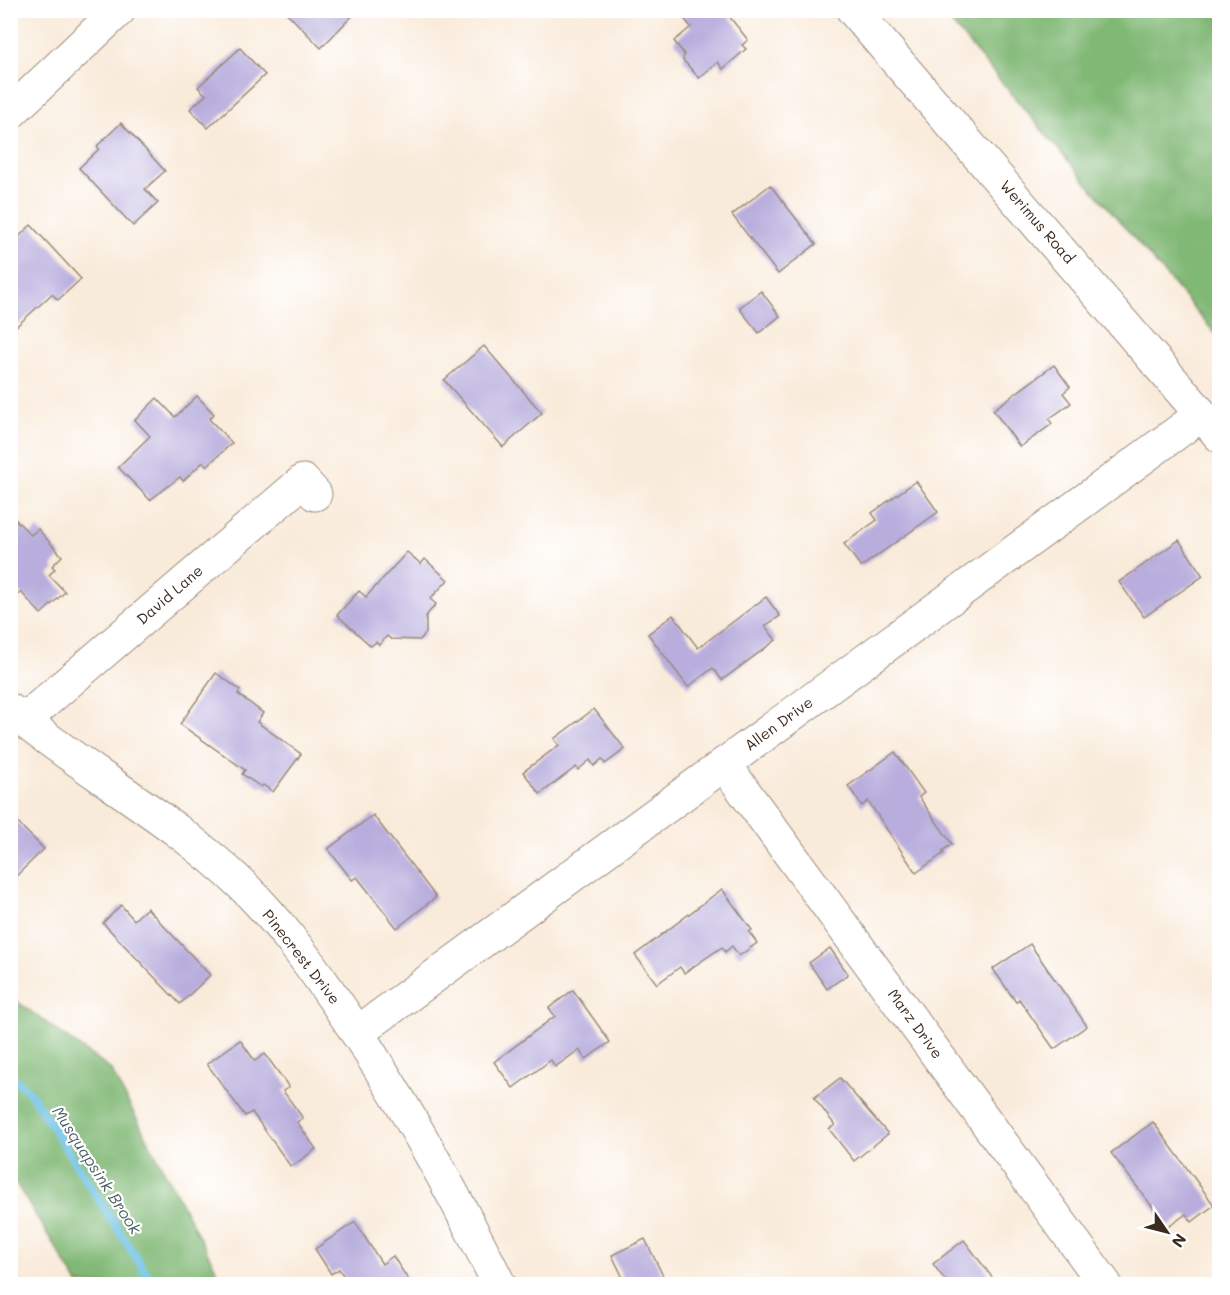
<svg xmlns="http://www.w3.org/2000/svg" width="1230" height="1295" font-family="Mali,sans-serif">
	<rect width="100%" height="100%" fill="#fff"/>
	<filter id="ink" filterUnits="userSpaceOnUse"><feTurbulence type="fractalNoise" baseFrequency=".0167" numOctaves="2"/><feDisplacementMap in="SourceGraphic" scale="12" xChannelSelector="R" yChannelSelector="G"/><feConvolveMatrix kernelMatrix="1 2 1 2 8 2 1 2 1" color-interpolation-filters="sRGB"/></filter>
	<filter id="wash" filterUnits="userSpaceOnUse"><feTurbulence type="fractalNoise" baseFrequency=".008" numOctaves="4" result="noise"/><feDisplacementMap in="SourceGraphic" scale="24" xChannelSelector="R" yChannelSelector="G"/><feGaussianBlur stdDeviation="1.35" result="paint"/><feColorMatrix in="noise" values="0 0 0 0 0 0 0 0 0 0 0 0 0 0 0 0 0 1.4 0 .05"/><feComposite in="paint" operator="in"/></filter>
	<g filter="url(#wash)">
		<rect width="100%" height="100%" fill="#f9ebda"/>
		<g fill="#80b875" stroke="#5e714a" stroke-width="1.5">
			<path d="M1218,10l2,2 -1,326 -278,-327z"/>
			<path d="M11,997l100,73 113,214h-146l-67,-109z"/>
		</g>
		<g fill="none" stroke-linecap="round" stroke-linejoin="round">
			<path stroke="#68c0e5" stroke-width="8" d="M10,1075l21,19 122,190"/>
		</g>
		<g id="blocks">
			<g fill="#b8addd">
				<path d="M284,10h74l-37,38z"/>
				<path d="M677,10h47l24,30 -6,5 4,4 -23,20 -5,-7 -19,16 -16,-18 1,-6 -10,-13 17,-14z"/>
				<path d="M240,48l25,27 -57,53 -18,-19 16,-14 -8,-8z"/>
				<path d="M121,123l44,48 -20,18 13,14 -25,23 -54,-58 20,-19 -2,-3z"/>
				<path d="M770,185l46,59 -38,30 -46,-59z"/>
				<path d="M31,225l50,54 -23,21 -6,-6 -42,38v-87z"/>
				<path d="M761,291l19,25 -21,17 -20,-25z"/>
				<path d="M484,346l58,67 -39,34 -59,-67z"/>
				<path d="M1054,365l16,22 -7,6 8,10 -22,16 3,5 -32,23 -27,-37z"/>
				<path d="M197,396l17,18 -5,5 23,24 -25,23 -4,-4 -20,19 -3,-4 -30,23 -32,-33 32,-31 -15,-16 22,-22 18,19z"/>
				<path d="M916,481l22,31 -77,55 -17,-23 33,-24 -5,-7z"/>
				<path d="M10,514l21,21 7,-6 24,27 -10,10 3,3 -6,6 16,17 -24,22 -20,-22 -11,10z"/>
				<path d="M1179,540l24,36 -59,41 -25,-35z"/>
				<path d="M407,552l14,12 4,-5 23,21 -18,19 6,5 -10,12v17l-6,7 -29,-1 -4,-3 -8,9 -3,-3 -5,4 -34,-31 22,-24 7,6z"/>
				<path d="M766,597l14,19 -15,10 11,14 -54,40 -9,-12 -25,19 -40,-53 25,-19 25,33z"/>
				<path d="M216,673l24,17 -2,4 25,19 -6,9 44,32 -28,38 -10,-7 -2,2 -19,-13 3,-4 -65,-46z"/>
				<path d="M594,709l31,40 -20,15 -3,-5 -8,7 -4,-6 -12,10 -2,-3 -36,27 -17,-22 36,-27 -5,-6z"/>
				<path d="M895,752l29,41 -5,4 33,47 -10,7 2,2 -28,20 -48,-72 -6,5 -14,-20z"/>
				<path d="M10,815l34,34 -34,33z"/>
				<path d="M373,815l63,82 -39,31 -40,-51 -5,3 -24,-31z"/>
				<path d="M722,889l30,41 -3,2 8,11 -18,13 -7,-10 -7,6 -3,-5 -38,26 -4,-6 -23,17 -22,-29z"/>
				<path d="M121,905l13,15 13,-12 63,67 -30,29 -77,-81z"/>
				<path d="M1030,944l57,82 -33,23 -35,-50 -3,3 -23,-33z"/>
				<path d="M830,948l18,26 -21,15 -18,-26z"/>
				<path d="M573,990l37,52 -24,17 -7,-9 -24,17 -4,-7 -38,28 -19,-26 61,-46 -6,-8z"/>
				<path d="M240,1040l15,21 10,-7 24,33 -6,4 20,27 -6,4 19,27 -25,18 -39,-55 -7,4 -38,-52z"/>
				<path d="M840,1078l48,56 -34,27 -25,-32 6,-4 -21,-27z"/>
				<path d="M1153,1122l61,83 -22,17 -6,-8 -18,13 -57,-74z"/>
				<path d="M355,1222l27,42 11,-8 18,28h-62l-10,-15 -8,5 -16,-25z"/>
				<path d="M645,1239l22,45h-41l-14,-29z"/>
				<path d="M964,1240l33,44h-49l-15,-20z"/>
			</g>
		</g>
	</g>
	<g filter="url(#ink)">
		<use href="#blocks" fill-opacity="0" stroke="#9a8a7c" stroke-width="1.5"/>
		<g fill="none" stroke-linecap="round" stroke-linejoin="round">
			<defs>
				<g id="minor">
					<path d="M10,113l109,-103"/>
					<path d="M10,710c75,61 162,108 232,175 38,37 69,80 99,124 60,88 111,180 158,275"/>
					<path d="M23,721l280,-240 12,13"/>
					<path d="M724,764l381,520"/>
					<path d="M357,1033l844,-618"/>
				</g>
				<path id="major" d="M853,10l367,426"/>
			</defs>
			<use href="#minor" stroke="#9a8a7c" stroke-width="35"/>
			<use href="#major" stroke="#9a8a7c" stroke-width="35"/>
			<use href="#minor" stroke="#fff" stroke-width="33"/>
			<use href="#major" stroke="#fff" stroke-width="33"/>
		</g>
	</g>
	<g text-anchor="middle" stroke-width="4.5" stroke-linejoin="round" paint-order="stroke">
		<g font-size="15" fill="#3b2a1e" stroke="#fff">
			<text transform="translate(1037 222) rotate(49)" y="5">Werimus Road</text>
			<text transform="translate(170 595) rotate(-41)" y="5">David Lane</text>
			<text transform="translate(779 724) rotate(-36)" y="5">Allen Drive</text>
			<text transform="translate(301 957) rotate(52)" y="5">Pinecrest Drive</text>
			<text transform="translate(915 1024) rotate(54)" y="5">Marz Drive</text>
		</g>
		<g font-size="16" font-style="italic" fill="#4b5e64" stroke="#fff">
			<text transform="translate(97 1170) rotate(57)" y="6">Musquapsink Brook</text>
		</g>
	</g>
	<rect width="1230" height="1295" fill="none" stroke="#fff" stroke-width="36"/>
	<g transform="translate(1167 1232) rotate(125)" stroke="#ffffff" stroke-width="4.5" paint-order="stroke">
	<path d="M0-4.5L10 22L0 15L-10 22Z" fill="#3b2a1e"/>
	<text y="-9" font-size="16" font-weight="bold" text-anchor="middle" fill="#3b2a1e">N</text>
	</g>
</svg>
